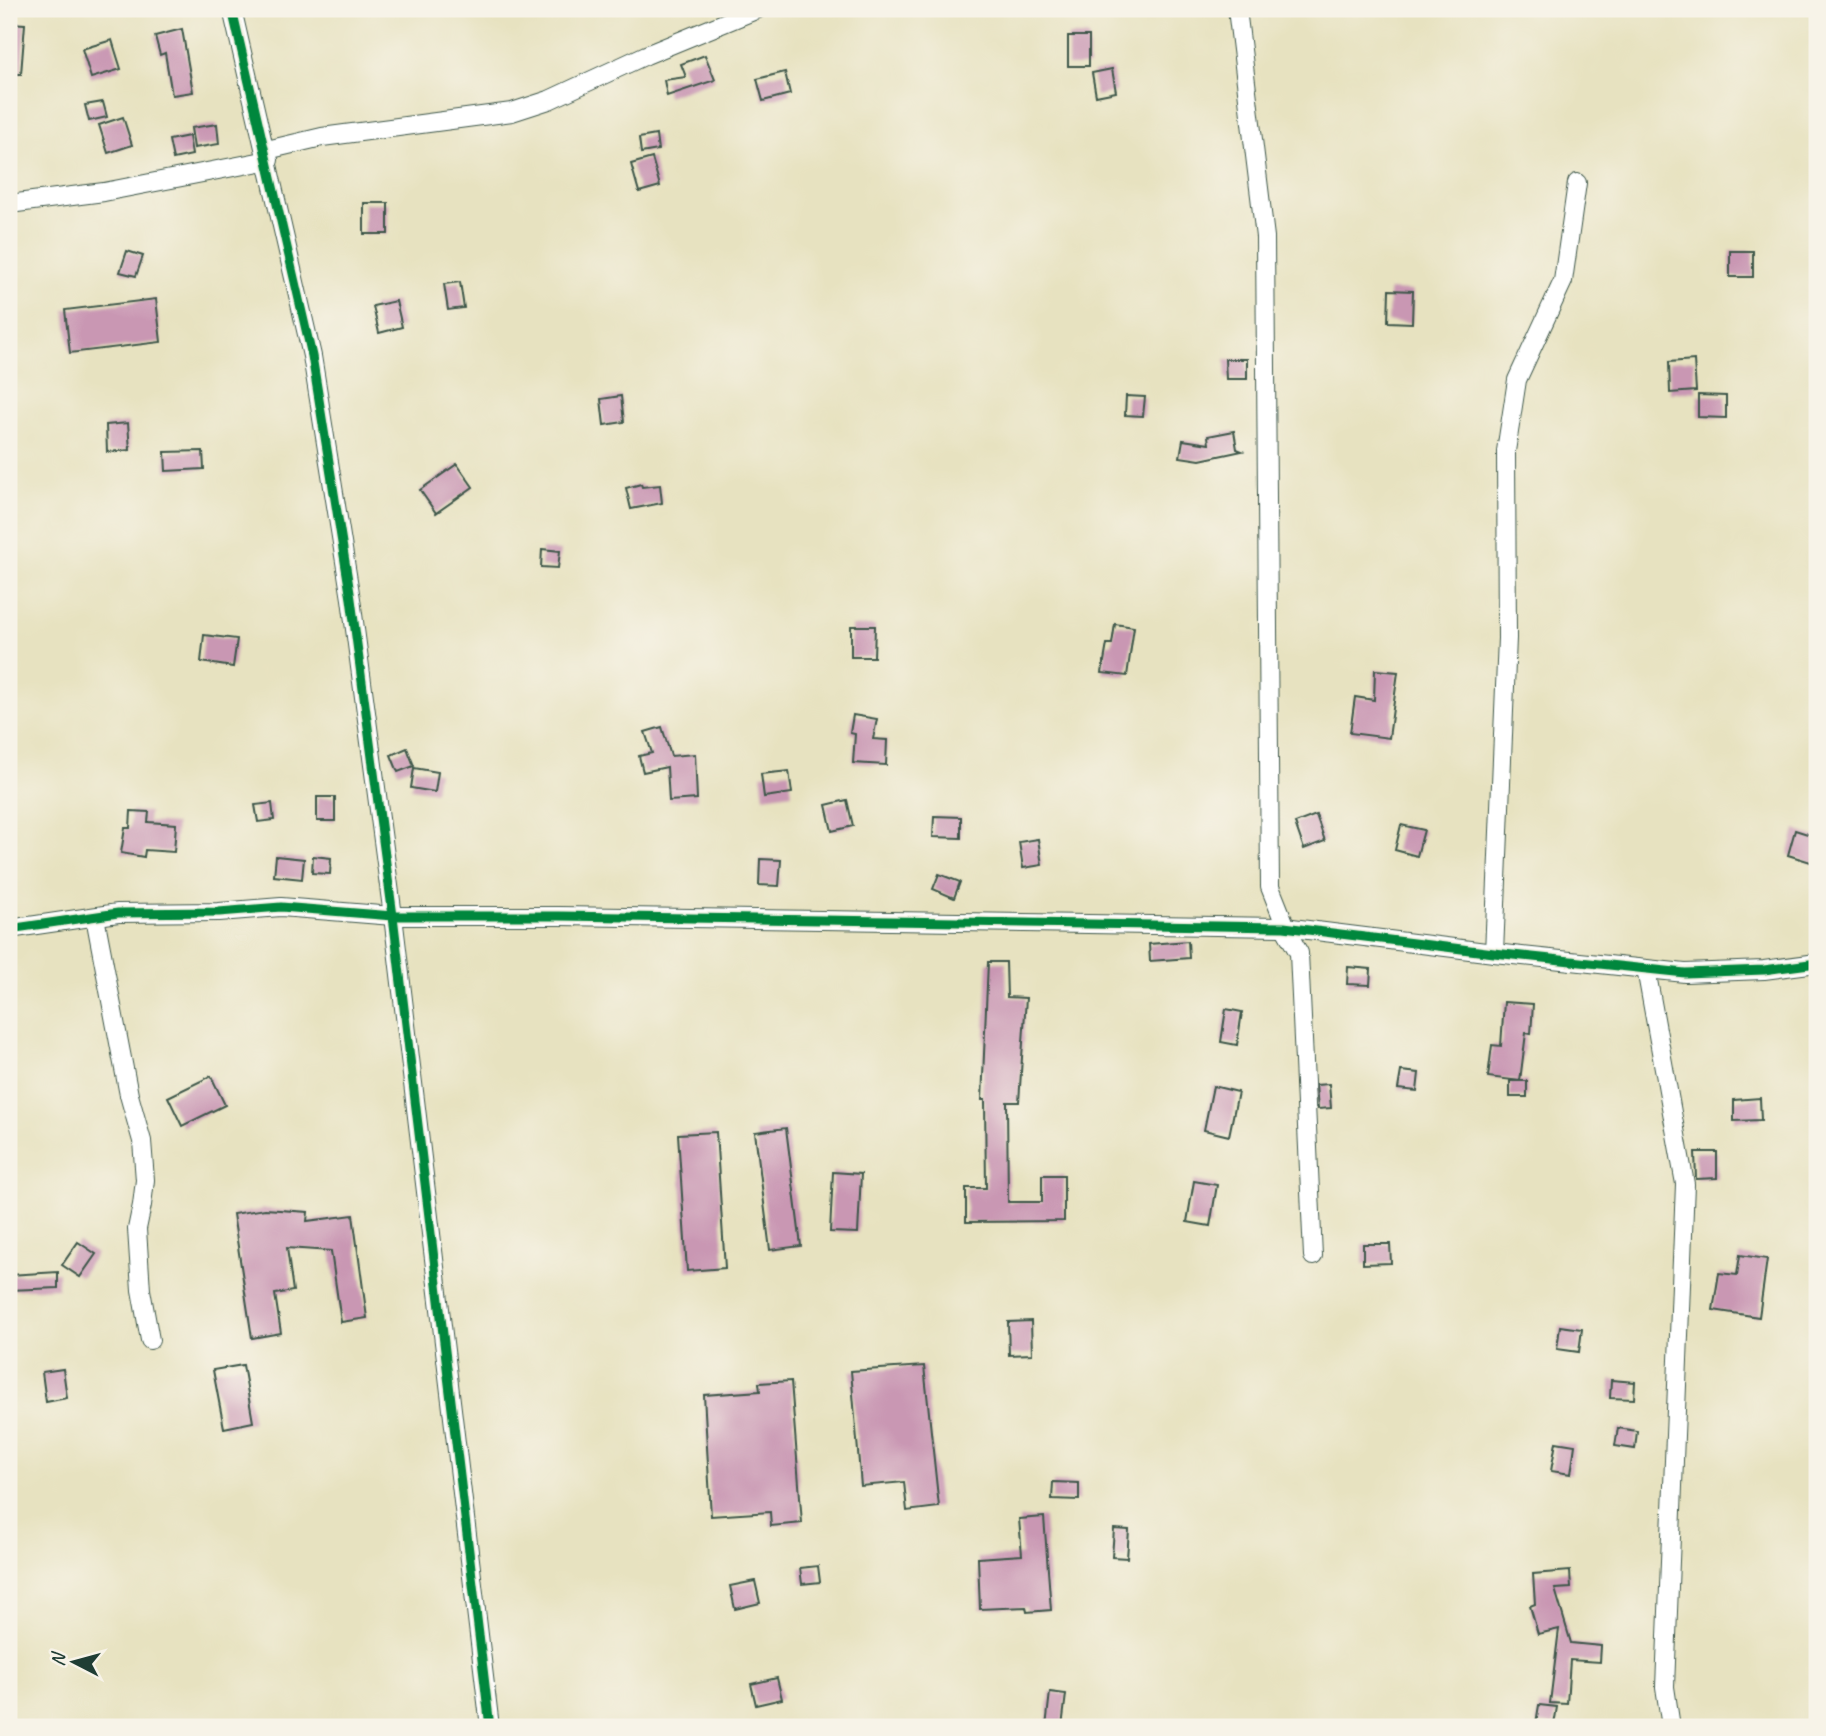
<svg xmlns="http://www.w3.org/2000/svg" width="1826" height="1736" font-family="Caveat,sans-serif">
	<rect width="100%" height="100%" fill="#f7f3e8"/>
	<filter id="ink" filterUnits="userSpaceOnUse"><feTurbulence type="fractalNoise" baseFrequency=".0143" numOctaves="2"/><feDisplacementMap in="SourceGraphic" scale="14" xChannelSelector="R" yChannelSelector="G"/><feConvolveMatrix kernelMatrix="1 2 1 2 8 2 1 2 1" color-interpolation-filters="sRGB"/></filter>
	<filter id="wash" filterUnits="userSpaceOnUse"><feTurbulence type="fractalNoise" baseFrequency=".00686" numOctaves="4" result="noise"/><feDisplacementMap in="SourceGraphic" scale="28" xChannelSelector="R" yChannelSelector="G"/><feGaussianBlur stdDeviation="1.57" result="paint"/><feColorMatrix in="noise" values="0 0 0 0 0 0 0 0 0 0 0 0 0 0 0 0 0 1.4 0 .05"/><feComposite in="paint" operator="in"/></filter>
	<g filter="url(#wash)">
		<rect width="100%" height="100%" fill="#e7e2c0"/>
		<g id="blocks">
			<g fill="#c997b3">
				<path d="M9,23l16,1 -4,50h-12z"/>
				<path d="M182,29l11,63 -21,3 -7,-42 -5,2 -5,-19z"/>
				<rect x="1068" y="36" width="21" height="30"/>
				<path d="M112,40l9,29 -30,9 -9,-29z"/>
				<path d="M705,55l10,25 -48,16 -3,-16 22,-3 -5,-13z"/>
				<path d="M1112,69l4,23 -20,4 -4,-23z"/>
				<path d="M785,72l5,22 -27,7 -6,-22z"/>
				<path d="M103,102l4,15 -18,4 -4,-16z"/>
				<path d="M123,117l9,28 -24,8 -9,-28z"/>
				<path d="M217,124l2,20 -25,4 -3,-20z"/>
				<path d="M656,135l2,15 -17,3 -2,-15z"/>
				<path d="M189,136l3,19 -19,4 -4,-19z"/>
				<path d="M652,158l8,28 -21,6 -8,-28z"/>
				<rect x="364" y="203" width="24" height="31"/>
				<path d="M127,251l16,5 -7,20 -16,-4z"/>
				<rect x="1730" y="251" width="23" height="26"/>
				<path d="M460,282l4,26 -16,2 -4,-26z"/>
				<path d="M1389,290l24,1 -1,32 -24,-1z"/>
				<path d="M156,299l5,43 -91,11 -5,-43z"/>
				<path d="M396,301l6,26 -23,6 -6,-27z"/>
				<path d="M1225,359h22v20h-21z"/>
				<path d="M1694,360l2,31 -26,2 -1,-31z"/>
				<path d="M1698,395l28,1v22l-28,-1z"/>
				<path d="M621,396l3,26 -20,3 -3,-26z"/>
				<path d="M1126,396l19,1 -2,19 -18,-1z"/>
				<path d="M128,423l2,27 -23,2 -1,-27z"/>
				<path d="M1234,431l3,18 5,2 -42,9 -20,-3 3,-17 26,4 -1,-8z"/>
				<path d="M203,451l1,18 -38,2 -1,-19z"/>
				<path d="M457,464l16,23 -37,26 -16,-23z"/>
				<path d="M641,484l1,3 18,-2 2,18 -31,6 -5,-21z"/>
				<path d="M542,549l18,2 -2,17 -17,-1z"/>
				<path d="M1115,624l19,3 -7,49 -25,-3 5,-29h5z"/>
				<path d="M851,626h24l-1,31h-23z"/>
				<path d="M204,635l33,4 -4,28 -32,-5z"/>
				<path d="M1375,670l23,2 -9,66 -39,-5 5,-36 19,3z"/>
				<path d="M853,715l24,4 -4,20 14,1 -1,25 -33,-2 2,-29 -5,-1z"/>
				<path d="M662,727l9,29 24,-2 2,45 -28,2 -2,-34 -24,5 -4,-16 13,-3 -7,-21z"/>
				<path d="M407,748l7,18 -16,6 -7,-17z"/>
				<path d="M414,768l24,4 -3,20 -24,-4z"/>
				<path d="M789,771l3,22 -28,4 -3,-23z"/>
				<rect x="317" y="797" width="18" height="24"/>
				<path d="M847,800l6,26 -21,5 -6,-26z"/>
				<path d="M272,803l2,17 -16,2 -3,-17z"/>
				<path d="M131,811l18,1 -1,10 28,2 -2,28 -29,-2 -1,7 -23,-4 4,-25h5z"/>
				<path d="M1316,815l9,26 -21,8 -9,-26z"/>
				<path d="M934,816l27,1v21l-28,-1z"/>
				<path d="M1401,825l23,5 -7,26 -22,-6z"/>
				<path d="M1795,830l22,7v27l-29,-9z"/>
				<path d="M1038,839l4,26 -19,3 -4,-26z"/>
				<path d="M276,856l28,3 -2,20 -28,-3z"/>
				<path d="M313,856l18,2 -1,16 -18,-1z"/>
				<path d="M760,859l21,1 -2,26 -20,-1z"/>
				<path d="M939,874l21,8 -6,16 -21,-9z"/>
				<path d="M1188,941l1,17 -39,3 -1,-17z"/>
				<path d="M988,962h18l1,35 19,1 -7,104h-12l1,100h34v-27h22v46l-98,1v-34h20l-1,-88h-3z"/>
				<path d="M1348,967l23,2 -1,16 -23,-1z"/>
				<path d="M1504,1002l29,2 -2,30 -5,-1 -6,48 -32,-4 4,-32 9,1z"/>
				<path d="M1226,1009l16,3 -5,33 -16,-3z"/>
				<path d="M1401,1071l18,2 -2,18 -19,-2z"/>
				<path d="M211,1076l14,29 -43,21 -14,-29z"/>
				<rect x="1510" y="1081" width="17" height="16"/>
				<path d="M1329,1084l2,24 -13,1 -2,-24z"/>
				<path d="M1213,1086l25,6 -9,44 -25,-6z"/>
				<path d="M1760,1098l1,22 -27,1v-21z"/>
				<path d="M786,1128l15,118 -31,4 -15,-118z"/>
				<path d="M716,1132l9,136 -38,3 -9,-137z"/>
				<path d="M1695,1152h22v26l-21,1z"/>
				<path d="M833,1172l28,2 -3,59 -28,-1z"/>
				<path d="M1194,1181l23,4 -7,41 -23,-4z"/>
				<path d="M265,1209l43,3 -1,9 46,-6 14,103 -26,4 -10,-71 -44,-3 6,43 -18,3 6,39 -29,5 -19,-124z"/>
				<path d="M78,1242l18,12 -16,23 -18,-12z"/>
				<path d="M1363,1244h27l1,19 -28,1z"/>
				<path d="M1740,1255l27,4 -8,58 -46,-7 6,-37 18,2z"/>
				<path d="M58,1272v16l-49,2v-15z"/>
				<path d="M1031,1321l1,33 -23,1 -1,-33z"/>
				<path d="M1560,1326l22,3 -3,23 -22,-3z"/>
				<path d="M243,1365l10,57 -29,6 -11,-58z"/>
				<path d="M924,1366l15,141 -32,4 -3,-29 -43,4 -10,-115z"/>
				<path d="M63,1369l4,29 -21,4 -4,-30z"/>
				<path d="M1611,1380l24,2 -1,17 -24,-1z"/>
				<path d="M791,1381l11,142 -31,3 -1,-14 -59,4 -7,-121 56,-4 -1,-8z"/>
				<path d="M1618,1428l19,3 -2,18 -20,-3z"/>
				<path d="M1556,1442l19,3 -4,29 -20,-3z"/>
				<path d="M1053,1482l26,1v17l-27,-1z"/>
				<path d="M1044,1517l7,93 -24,2 -1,-5 -46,2 -2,-51 44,-3 -3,-36z"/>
				<path d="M1114,1529l15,1 -2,28 -15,-1z"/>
				<path d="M818,1566l2,16 -18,2 -2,-16z"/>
				<path d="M1570,1571l1,17 -16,1 16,54 30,3 -1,16 -30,-2 -3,44 -17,-1 9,-74 -21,5 -8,-28 5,-2 -2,-30z"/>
				<path d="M755,1581l5,22 -25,6 -5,-23z"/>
				<path d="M777,1678l5,21 -26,6 -5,-21z"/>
				<path d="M1050,1692l16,2 -4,33h-16z"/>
				<path d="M1539,1705l18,2 -3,18 -18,-2z"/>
			</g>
		</g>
	</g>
	<g filter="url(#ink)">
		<use href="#blocks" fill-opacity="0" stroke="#3d5649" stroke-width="2"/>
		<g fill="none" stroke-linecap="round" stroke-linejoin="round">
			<defs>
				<g id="street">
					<path d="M232,9l80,347 39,243 42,317 97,811"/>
					<path d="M1237,9l28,228 5,650 14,35v5l15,26 14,303"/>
					<path d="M267,150l55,-13 190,-25 37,-12 97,-45 112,-46"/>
					<path d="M9,204l95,-12 165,-32"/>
					<path d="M95,917l34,178 13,46 3,39 -3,25 -5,24 4,61 9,50"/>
					<path d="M9,929l109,-16 101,-1 62,-5 112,9h166l725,11 210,26 191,20 79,-3 53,-7"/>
					<path d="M1494,953l13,-315 -1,-187 11,-71 46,-99 14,-98"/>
					<path d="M1646,969l39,215 -20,503 6,40"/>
				</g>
			</defs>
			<use href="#street" stroke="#3d5649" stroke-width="20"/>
			<use href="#street" stroke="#fff" stroke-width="18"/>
			<defs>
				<g id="cycleway">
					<path d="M232,9l80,347 39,243 42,317 97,811"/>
					<path d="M9,929l109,-16 101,-1 62,-5 112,9h166l725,11 210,26 191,20 79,-3 53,-7"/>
				</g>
			</defs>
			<use href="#cycleway" stroke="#f7f3e8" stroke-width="13"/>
			<use href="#cycleway" stroke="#00873e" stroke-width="9"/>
		</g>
	</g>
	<rect width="1826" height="1736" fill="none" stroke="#f7f3e8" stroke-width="35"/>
	<g transform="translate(74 1662) rotate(276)" stroke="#f7f3e8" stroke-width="5" paint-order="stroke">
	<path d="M0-5L12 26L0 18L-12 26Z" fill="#1f3d34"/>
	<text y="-10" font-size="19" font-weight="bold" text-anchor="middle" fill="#1f3d34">N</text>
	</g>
</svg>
